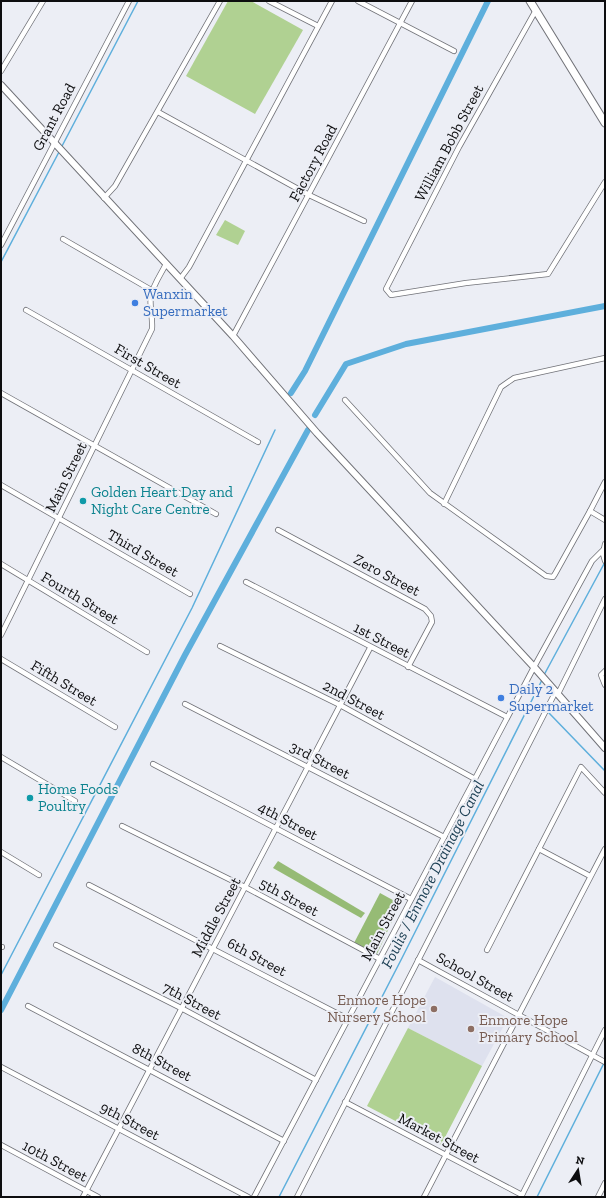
<svg xmlns="http://www.w3.org/2000/svg" width="606" height="1198" font-family="'Zilla Slab',serif">
	<rect width="100%" height="100%" fill="#eceef5"/>
	<path fill="#dee1ee" d="M435,977l73,41 -26,48 -74,-38z"/>
	<g fill="#b0d192">
		<path d="M228,1h23l52,29 -48,84 -69,-38z"/>
		<path d="M225,220l20,11 -7,14 -22,-10z"/>
		<path d="M408,1028l74,38 -41,79 -74,-39z"/>
	</g>
	<g fill="#96bb75">
		<path d="M278,861l87,52 -4,5 -88,-50z"/>
		<path d="M380,893l20,11 -23,50 -23,-11z"/>
	</g>
	<g fill="none" stroke-linecap="round" stroke-linejoin="round">
		<g stroke="#5eafdc" stroke-width="1.5">
			<path d="M61,148l77,-147"/>
			<path d="M1,262l58,-110"/>
			<path d="M544,675l61,-113"/>
			<path d="M549,713l56,58"/>
			<path d="M1,975l191,-367 83,-178"/>
			<path d="M279,1197l123,-239 140,-278"/>
			<path d="M537,1197l67,-134"/>
		</g>
		<g stroke="#5eafdc" stroke-width="6">
			<path d="M291,393l14,-22 183,-370"/>
			<path d="M315,415l31,-51 60,-20 199,-38"/>
			<path d="M1,1010l184,-355 123,-225"/>
		</g>
		<defs>
			<g id="minor">
				<path d="M269,1l49,25"/>
				<path d="M358,1l96,50"/>
				<path d="M536,10l-77,137 -73,142 5,6 75,-12 82,-9 57,-92"/>
				<path d="M1,71l42,-70"/>
				<path d="M158,112l151,83 55,26"/>
				<path d="M104,198l11,-12 105,-185"/>
				<path d="M63,239l90,52"/>
				<path d="M1,245l128,-244"/>
				<path d="M180,279l9,-12 143,-266"/>
				<path d="M26,310l232,132"/>
				<path d="M233,336l179,-335"/>
				<path d="M1,393l215,121"/>
				<path d="M345,400l85,93 116,83 7,1 2,-3 35,-63 15,9"/>
				<path d="M1,485l189,109"/>
				<path d="M444,504l57,-117 13,-9 91,-20"/>
				<path d="M590,511l15,-29"/>
				<path d="M278,530l147,79 6,7 1,6 -24,45"/>
				<path d="M605,544l-2,10 2,7"/>
				<path d="M1,564l146,88"/>
				<path d="M246,582l261,135"/>
				<path d="M1,635l151,-306c1,-12 -3,-23 -1,-33 2,-11 10,-22 15,-32"/>
				<path d="M220,646l120,59 135,74"/>
				<path d="M1,659l114,68"/>
				<path d="M605,671l-4,4 4,10"/>
				<path d="M558,694l47,-95"/>
				<path d="M185,704l259,133"/>
				<path d="M1,757l74,44"/>
				<path d="M153,764l258,135"/>
				<path d="M122,826l123,61 135,72"/>
				<path d="M539,849l51,27"/>
				<path d="M1,852l38,23"/>
				<path d="M89,885l259,134"/>
				<path d="M56,945l125,63 135,72"/>
				<path d="M1,947h1"/>
				<path d="M487,950l94,-183 24,26"/>
				<path d="M418,960l187,102"/>
				<path d="M28,1006l256,135"/>
				<path d="M1,1067l247,130"/>
				<path d="M345,1102l177,93"/>
				<path d="M1,1145l97,52"/>
				<path d="M83,1197l287,-549"/>
				<path d="M254,1197l280,-530 58,-106 11,-11"/>
				<path d="M297,1197l259,-506"/>
				<path d="M424,1197l181,-348"/>
				<path d="M521,1197l84,-167"/>
				<path d="M598,1197l7,-14"/>
			</g>
			<path id="secondary" d="M1,85l232,251 84,97 217,234 71,81"/>
			<path id="primary" d="M530,1l75,122"/>
		</defs>
		<use href="#minor" stroke="#717278" stroke-width="6"/>
		<use href="#secondary" stroke="#717278" stroke-width="8"/>
		<use href="#primary" stroke="#717278" stroke-width="9"/>
		<use href="#minor" stroke="#fff" stroke-width="4.5"/>
		<use href="#secondary" stroke="#fff" stroke-width="6"/>
		<use href="#primary" stroke="#fff" stroke-width="7"/>
	</g>
	<g fill="#3f7fe0" stroke="#eceef5" stroke-width="1.5">
		<circle cx="135" cy="303" r="4"/>
		<circle cx="501" cy="698" r="4"/>
	</g>
	<g fill="#0f9aa8" stroke="#eceef5" stroke-width="1.5">
		<circle cx="83" cy="501" r="4"/>
		<circle cx="30" cy="798" r="4"/>
	</g>
	<g fill="#8d6e63" stroke="#eceef5" stroke-width="1.5">
		<circle cx="434" cy="1009" r="4"/>
		<circle cx="471" cy="1029" r="4"/>
	</g>
	<g text-anchor="middle" stroke-width="4" stroke-linejoin="round" paint-order="stroke">
		<g font-size="15" fill="#0d0d0f" stroke="#eceef5">
			<text transform="translate(54 117) rotate(-62)" y="5">Grant Road</text>
			<text transform="translate(449 143) rotate(-62)" y="5">William Bobb Street</text>
			<text transform="translate(313 163) rotate(-62)" y="5">Factory Road</text>
			<text transform="translate(148 366) rotate(30)" y="5">First Street</text>
			<text transform="translate(66 477) rotate(-64)" y="5">Main Street</text>
			<text transform="translate(143 553) rotate(30)" y="5">Third Street</text>
			<text transform="translate(387 575) rotate(28)" y="5">Zero Street</text>
			<text transform="translate(80 598) rotate(31)" y="5">Fourth Street</text>
			<text transform="translate(382 640) rotate(27)" y="5">1st Street</text>
			<text transform="translate(64 683) rotate(31)" y="5">Fifth Street</text>
			<text transform="translate(354 700) rotate(28)" y="5">2nd Street</text>
			<text transform="translate(320 760) rotate(27)" y="5">3rd Street</text>
			<text transform="translate(288 821) rotate(28)" y="5">4th Street</text>
			<text transform="translate(289 897) rotate(28)" y="5">5th Street</text>
			<text transform="translate(216 917) rotate(-62)" y="5">Middle Street</text>
			<text transform="translate(383 926) rotate(-62)" y="5">Main Street</text>
			<text transform="translate(257 957) rotate(28)" y="5">6th Street</text>
			<text transform="translate(475 977) rotate(29)" y="5">School Street</text>
			<text transform="translate(192 1001) rotate(28)" y="5">7th Street</text>
			<text transform="translate(162 1062) rotate(28)" y="5">8th Street</text>
			<text transform="translate(130 1121) rotate(28)" y="5">9th Street</text>
			<text transform="translate(439 1138) rotate(28)" y="5">Market Street</text>
			<text transform="translate(55 1161) rotate(28)" y="5">10th Street</text>
		</g>
		<g font-size="15" fill="#366cbe" stroke="#eceef5" text-anchor="start">
			<text x="143" y="299">Wanxin<tspan x="143" dy="17">Supermarket</tspan></text>
			<text x="509" y="694">Daily 2<tspan x="509" dy="17">Supermarket</tspan></text>
		</g>
		<g font-size="15" fill="#0d838f" stroke="#eceef5" text-anchor="start">
			<text x="91" y="497">Golden Heart Day and<tspan x="91" dy="17">Night Care Centre</tspan></text>
			<text x="38" y="794">Home Foods<tspan x="38" dy="17">Poultry</tspan></text>
		</g>
		<g font-size="15" fill="#785e54" stroke="#eceef5" text-anchor="end">
			<text x="426" y="1005">Enmore Hope<tspan x="426" dy="17">Nursery School</tspan></text>
			<text x="479" y="1025" text-anchor="start">Enmore Hope<tspan x="479" dy="17">Primary School</tspan></text>
		</g>
		<g font-size="16" font-style="italic" fill="#1e4155" stroke="#eceef5">
			<text transform="translate(432 874) rotate(-63)" y="6">Foulis / Enmore Drainage Canal</text>
		</g>
	</g>
	<rect width="606" height="1198" fill="none" stroke="#0d0d0f" stroke-width="4"/>
	<g transform="translate(578 1170) rotate(12)" stroke="#eceef5" stroke-width="3" paint-order="stroke">
	<path d="M0-3L7 15L0 10L-7 15Z" fill="#0d0d0f"/>
	<text y="-6" font-size="11" font-weight="bold" text-anchor="middle" fill="#0d0d0f">N</text>
	</g>
</svg>
